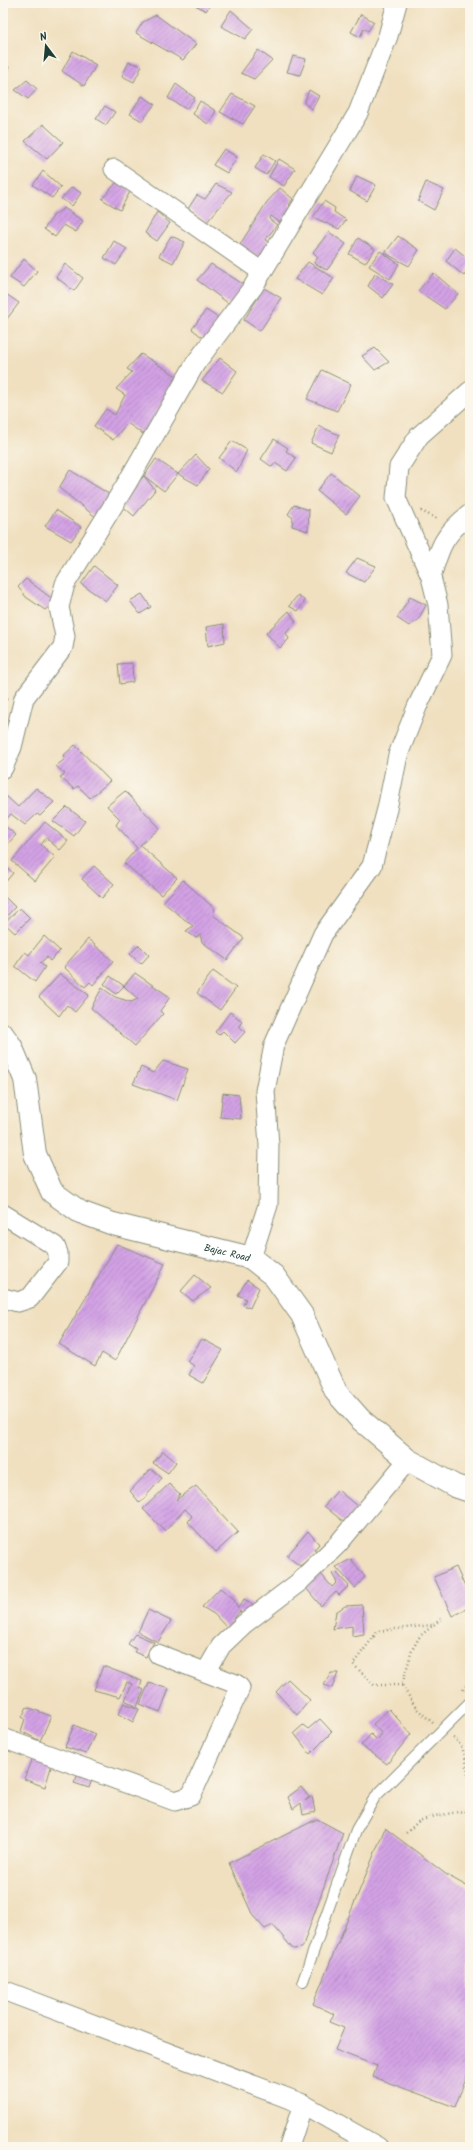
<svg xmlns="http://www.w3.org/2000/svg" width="473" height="2150" font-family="Kalam,sans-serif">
	<defs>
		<pattern id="building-hatch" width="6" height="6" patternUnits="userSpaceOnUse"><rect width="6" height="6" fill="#d3a2e5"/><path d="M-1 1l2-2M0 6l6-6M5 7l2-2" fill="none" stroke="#ab85ba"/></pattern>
	</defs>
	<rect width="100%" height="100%" fill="#fbf7ec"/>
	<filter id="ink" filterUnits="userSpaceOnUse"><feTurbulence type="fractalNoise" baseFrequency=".025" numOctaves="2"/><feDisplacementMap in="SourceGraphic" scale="8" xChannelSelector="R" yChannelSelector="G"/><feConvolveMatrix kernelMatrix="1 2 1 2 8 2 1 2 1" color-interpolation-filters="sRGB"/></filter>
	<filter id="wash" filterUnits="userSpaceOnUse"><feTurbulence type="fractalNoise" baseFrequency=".012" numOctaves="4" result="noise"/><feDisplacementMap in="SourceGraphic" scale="16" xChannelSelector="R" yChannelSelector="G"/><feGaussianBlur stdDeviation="0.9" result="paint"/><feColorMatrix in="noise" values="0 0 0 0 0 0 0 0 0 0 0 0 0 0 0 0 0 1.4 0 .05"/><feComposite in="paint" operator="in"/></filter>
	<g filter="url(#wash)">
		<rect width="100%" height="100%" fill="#f0e0c0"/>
		<g id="blocks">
			<g fill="url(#building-hatch)">
				<path d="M192,3h19l-5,8z"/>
				<path d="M231,10l22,19 -8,10 -24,-13z"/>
				<path d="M361,14l13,8 -6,9 -4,-3 -4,9 -9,-5z"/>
				<path d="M156,15l40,29 -13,16 -47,-27 7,-11z"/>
				<path d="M258,50l14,10 -18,19 -13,-6z"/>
				<path d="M73,51l23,14 -12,21 -22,-15z"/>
				<path d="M293,56l13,3 -6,16 -13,-3z"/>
				<path d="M129,62l13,4 -8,16 -12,-6z"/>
				<path d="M3,64l6,3 -6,12z"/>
				<path d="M27,80l10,9 -9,10 -13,-9z"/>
				<path d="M176,84l19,14 -9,11 -18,-11z"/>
				<path d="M309,90l10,6 -7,13 -8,-6z"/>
				<path d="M232,94l23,12 -12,18 -23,-12z"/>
				<path d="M142,96l13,8 -13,17 -12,-7z"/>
				<path d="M200,101l16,10 -8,13 -15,-10z"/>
				<path d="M105,106l10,6 -9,13 -10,-6z"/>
				<path d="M43,124l20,18 -16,17 -22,-18z"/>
				<path d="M224,149l13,8 -10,16 -14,-8z"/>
				<path d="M264,154l11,7 -9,14 -11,-7z"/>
				<path d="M279,159l16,10 -11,17 -15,-9z"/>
				<path d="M43,171l18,16 -9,11 -19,-13z"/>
				<path d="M357,176l19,9 -9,16 -17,-10z"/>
				<path d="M118,181l13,9 -11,20 -18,-11z"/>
				<path d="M426,182l18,8 -10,20 -16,-9z"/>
				<path d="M216,184l16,8 -25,30 -19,-13 9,-14 8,4z"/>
				<path d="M72,187l9,6 -9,13 -11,-7z"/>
				<path d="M280,188l13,11 -4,6 7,4 -11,17 -14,-10 -2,3 8,6 -12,15 5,2 -11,16 -20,-12 28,-44z"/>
				<path d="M324,201l11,7 -1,4 12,8 -7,9 -26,-12z"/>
				<path d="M64,208l19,13 -7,11 -12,-7 -9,12 -11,-8 10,-14z"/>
				<path d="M157,212l13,11 -13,18 -12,-8z"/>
				<path d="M329,232l17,12 -19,26 -13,-7 4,-6 -5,-5z"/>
				<path d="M171,236l14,6 -12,21 -14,-7z"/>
				<path d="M398,236l21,14 -10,16 -24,-13z"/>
				<path d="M358,238l17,11 -10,14 -16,-9z"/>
				<path d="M114,241l13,8 -11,16 -12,-7z"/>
				<path d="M455,248l15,12v6l-6,10 -18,-15z"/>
				<path d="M380,251l19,13 -9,15 -21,-13z"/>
				<path d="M24,259l13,12 -13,16 -14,-9z"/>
				<path d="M308,262l26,16 -12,17 -27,-16z"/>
				<path d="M65,264l18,14 -9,13 -18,-14z"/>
				<path d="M211,264l40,25 -15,20 -39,-29z"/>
				<path d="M434,273l24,21 -13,15 -27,-18z"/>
				<path d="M375,274l18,10 -10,14 -15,-12z"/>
				<path d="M264,288l17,10 -21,33 -16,-11z"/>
				<path d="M3,292l16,11 -16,21z"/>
				<path d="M206,310l14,9 -13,22 -15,-12z"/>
				<path d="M375,348l14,14 -14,8 -13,-14z"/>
				<path d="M141,354l39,24 -37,56 -16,-11 -14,17 -19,-14 12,-17 9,6 10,-20 -9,-6 16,-17 -5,-3z"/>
				<path d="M220,358l17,13 -14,21 -21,-11z"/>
				<path d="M322,370l29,14 -14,27 -30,-12z"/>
				<path d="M319,426l20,9 -8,17 -20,-9z"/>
				<path d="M274,439l14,9 -2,3 10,7 -9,13 -12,-8 -3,4 -11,-8z"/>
				<path d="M232,441l15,9 -10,22 -18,-14z"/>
				<path d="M196,455l13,14 -11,16 -20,-11z"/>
				<path d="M156,459l22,15 -14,17 -20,-15z"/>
				<path d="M70,470l42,26 -15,22 -38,-30z"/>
				<path d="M331,473l29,23 -14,18 -29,-23z"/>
				<path d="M144,476l11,14 -21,26 -15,-13z"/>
				<path d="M294,505l15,5 -1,21 -16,-5 1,-8 -5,-4z"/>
				<path d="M56,510l25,17 -10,14 -26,-15z"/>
				<path d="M357,558l19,8 -12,16 -18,-9z"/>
				<path d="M94,566l24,19 -12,16 -25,-17z"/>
				<path d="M26,579l29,22 -10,9 -19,-13 -8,-10z"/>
				<path d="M142,594l9,13 -11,7 -10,-13z"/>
				<path d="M298,595l7,6 -7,10 -9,-5z"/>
				<path d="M410,597l16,8 -8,15 -9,6 -12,-8z"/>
				<path d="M289,611l7,11 -10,11 3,6 -9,9 -14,-15z"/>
				<path d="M224,624l1,18 -17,4 -2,-19z"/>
				<path d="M132,663l1,19 -13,2 -2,-20z"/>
				<path d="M3,688l4,12 -4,1z"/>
				<path d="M75,745l35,36 -20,17 -12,-12 -4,3 -14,-12 5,-3 -9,-8 9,-7 -2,-3z"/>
				<path d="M36,788l18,14 -14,14 -3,-2 -12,11 -14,-11 -8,9v-27l2,-1 13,12z"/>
				<path d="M125,791l35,37 -20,17 37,33 -16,17 -37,-32 13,-15 -21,-23 4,-6 -13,-13z"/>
				<path d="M67,807l18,14 -11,15 -21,-15z"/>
				<path d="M45,822l23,19 -8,9 -14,-12 -5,7 14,12 -20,24 -23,-20z"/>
				<path d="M6,827l10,8 -13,14v-19z"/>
				<path d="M3,864l10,9 -10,12z"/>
				<path d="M94,866l20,18 -12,14 -20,-19z"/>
				<path d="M183,880l32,29 -2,6 31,23 -17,22 -25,-18 -2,-7 -4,3 -10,-7 7,-5 -30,-24z"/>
				<path d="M5,897l10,10 -12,13v-21z"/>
				<path d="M20,908l10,10 -15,15 -11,-10z"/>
				<path d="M44,936l16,15 -10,10 -3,-4 -7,6 5,4 -10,15 -20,-16 10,-14 4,3z"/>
				<path d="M88,939l25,22 -20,24 -3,-3 -5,5 -21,-20z"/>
				<path d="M139,945l10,10 -8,9 -11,-10z"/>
				<path d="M213,971l23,17 -16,22 -23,-17z"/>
				<path d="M135,973l35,24 -10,14 3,3 -28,32 -44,-38 11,-20 13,9 16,5 7,-3 -14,-13z"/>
				<path d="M60,974l29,21 -14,17 -8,-7 -8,11 -20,-19z"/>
				<path d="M110,976l14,10 -8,8 -12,-10z"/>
				<path d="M230,1012l12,9 -3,5 6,6 -10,11 -12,-12 -4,4 -4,-3z"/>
				<path d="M163,1061l25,8 -11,31 -44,-16 8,-17 12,6z"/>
				<path d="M223,1093l16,2 2,24 -21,-2z"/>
				<path d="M117,1244l48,20 -50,97 -13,-8 -7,13 -36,-22z"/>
				<path d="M195,1275l16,13 -18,13 -12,-10z"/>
				<path d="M247,1280l12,8 -9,20 -7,-3 3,-6 -8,-4z"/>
				<path d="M202,1339l21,11 -20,33 -14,-8 5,-9 -7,-5z"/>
				<path d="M163,1451l13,11 -8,11 -15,-10z"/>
				<path d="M151,1469l11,9 -22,25 -10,-12z"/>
				<path d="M169,1484l11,10 -4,6 20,-14 42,46 -22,20 -28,-30 4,-6 -7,-7 -20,22 -22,-22z"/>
				<path d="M338,1490l21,18 -14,15 -21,-17z"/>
				<path d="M308,1531l11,13 -5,6 3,3 -17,13 -13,-10z"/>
				<path d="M351,1559l14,18 -10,11 -19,-21z"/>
				<path d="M456,1567l14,31v9l-18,9 -18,-39z"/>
				<path d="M335,1571l14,15 -10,9 -3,-3 -15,14 -16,-19 5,-7 11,-6 11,13 5,-5 -5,-8z"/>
				<path d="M220,1588l13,10 5,10 6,-9 10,6 -11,13 -3,-7 -13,17 -13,-14 -12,-7z"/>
				<path d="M362,1605l2,29 -12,2v-10l-19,3 3,-17 9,-6z"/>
				<path d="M148,1610l23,11 -13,21 -20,-10z"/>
				<path d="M135,1634l19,8 -8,15 -12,-5 2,-3 -8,-5z"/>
				<path d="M103,1666l39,15 -2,7 4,2 -7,17 -12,-7 7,-16 -5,-2 -7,15 -26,-7z"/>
				<path d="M331,1673h7l-6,15 -8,-3z"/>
				<path d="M288,1679l22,21 -13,15 -21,-23z"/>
				<path d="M149,1683l20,6 -9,23 -20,-8z"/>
				<path d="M124,1703l15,6 -6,13 -15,-8z"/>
				<path d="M27,1707l24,9 -11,25 -19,-10 4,-12 -3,-2z"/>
				<path d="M389,1709l22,25 -24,30 -26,-19 10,-11 6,6 5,-6 -9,-10z"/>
				<path d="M320,1719l12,13 -22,22 -16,-21 9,-8 5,4z"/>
				<path d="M74,1725l21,9 -9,20 -21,-7z"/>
				<path d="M33,1755l19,9 -7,23 -21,-8z"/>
				<path d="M80,1770l13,7 -4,11 -15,-5z"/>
				<path d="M301,1787l8,10 -4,4 7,-5 3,16 -12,3 -2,-12 -8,6 -5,-12z"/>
				<path d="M317,1819l26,14 -41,115 -9,1 -20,-24 -8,4 -12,-13 -24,-53z"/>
				<path d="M385,1828l62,47 23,13v179l-15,40 -82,-30 4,-11 -42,-16 9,-22 -15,-6 5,-8 -21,-10z"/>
			</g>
		</g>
	</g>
	<g filter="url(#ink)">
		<use href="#blocks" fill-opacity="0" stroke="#888e7a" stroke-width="1"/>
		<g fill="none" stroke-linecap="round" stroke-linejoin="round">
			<defs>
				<path id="service" d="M303,1981l53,-151 19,-33 95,-95"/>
				<g id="minor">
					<path d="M114,169l148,103"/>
					<path d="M431,577c9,-31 13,-43 39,-63"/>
					<path d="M3,768l9,-21 12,-49 39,-51 2,-11 -6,-29 6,-23 62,-101 68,-119 58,-77 105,-174 30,-77 9,-33"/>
					<path d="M3,1214l52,32 3,7v9l-28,36 -12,4 -15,-4"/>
					<path d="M251,1258l17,-53 1,-60 -4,-54 9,-46 49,-111 49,-68 15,-57 11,-54 19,-48 25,-52 -4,-50 -7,-28 -35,-79 3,-31 20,-31 51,-45"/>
					<path d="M206,1672l15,-26 23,-22 54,-41 40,-39 70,-84"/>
					<path d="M5,1739l170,62 16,-5 49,-108 -4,-4 -78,-30"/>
					<path d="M3,1990l300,114 75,43"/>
					<path d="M289,2147l14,-43"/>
				</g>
				<g id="tertiary">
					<path id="s1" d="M3,1035l8,11 14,33 10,75 17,38 28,20 33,12 138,34 23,18 28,39 34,77 24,27 48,41 47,26 15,5"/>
				</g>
			</defs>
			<use href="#service" stroke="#888e7a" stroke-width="12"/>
			<use href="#minor" stroke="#888e7a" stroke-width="21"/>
			<use href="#tertiary" stroke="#888e7a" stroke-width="24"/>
			<g stroke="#888e7a" stroke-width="2.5" stroke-dasharray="1 3" stroke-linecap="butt">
				<path d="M421,511l17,8"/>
				<path d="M402,1685h-28l-21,-21 25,-33 54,-6"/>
				<path d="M463,1690l7,-10"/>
				<path d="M433,1723l-17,-15 -14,-23 10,-35 8,-14 21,-17"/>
				<path d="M453,1738c17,10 14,42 17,59"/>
				<path d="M406,1833l13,-12 16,-5 35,-6"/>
			</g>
			<use href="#service" stroke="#fff" stroke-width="10"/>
			<use href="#minor" stroke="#fff" stroke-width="19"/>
			<use href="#tertiary" stroke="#fff" stroke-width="22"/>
		</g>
	</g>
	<g text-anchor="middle" stroke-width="3" stroke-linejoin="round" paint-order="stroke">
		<g font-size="10" fill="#1f3d34" stroke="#fbf7ec">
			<text dy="4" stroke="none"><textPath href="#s1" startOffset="354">Bajac Road</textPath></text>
		</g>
	</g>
	<rect width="473" height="2150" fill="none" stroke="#fbf7ec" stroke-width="16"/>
	<g transform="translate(46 46) rotate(344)" stroke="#fbf7ec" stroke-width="3" paint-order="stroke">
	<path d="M0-3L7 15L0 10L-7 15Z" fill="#1f3d34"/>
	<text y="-6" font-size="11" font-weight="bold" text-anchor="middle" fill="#1f3d34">N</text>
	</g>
</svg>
